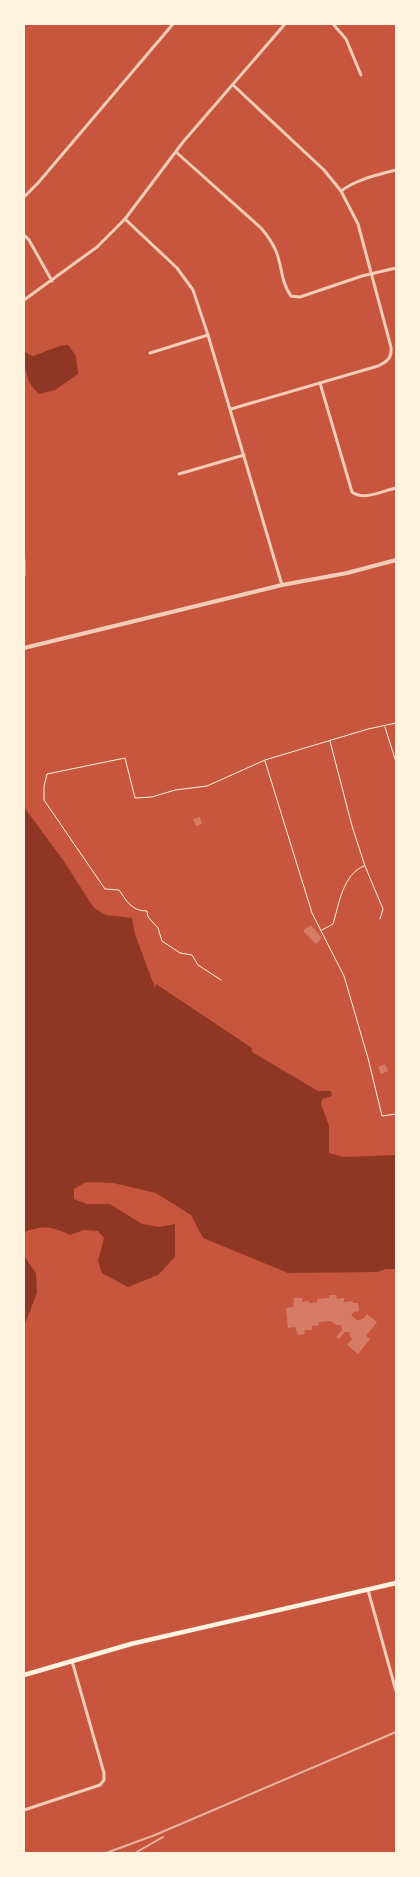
<svg xmlns="http://www.w3.org/2000/svg" width="420" height="1877" font-family="Jost,sans-serif">
	<rect width="100%" height="100%" fill="#c8553d"/>
	<g fill="#8f3625">
		<path d="M68,345l8,11 2,18 -23,16 -15,4c-13,-8 -16,-27 -16,-42l9,4 27,-10z"/>
		<path d="M24,807l39,53 31,48 12,7 26,3 3,16 20,54 1,-4 96,64v4l66,39h13l1,5 -10,3 -1,5 8,22v27l15,4 52,-2v114h-10l-9,3 -89,1 -85,-35 -12,-23 -35,-22 -43,-10 -27,-1 -12,7v10l13,5h23l32,20 18,3 15,-3v33l-17,18 -30,12 -26,-14 -4,-12 6,-23 -6,-7 -14,-1 -14,5c-18,-9 -27,-10 -46,-3z"/>
		<path d="M24,1256l12,17 1,20 -13,33z"/>
	</g>
	<g fill="#d67c66">
		<path d="M200,817l2,7 -6,2 -3,-7z"/>
		<path d="M311,925l11,13 -6,6 -13,-13z"/>
		<path d="M385,1064l3,7 -7,3 -3,-7z"/>
		<path d="M329,1295h7l1,4 7,-1v4l8,-1 1,2h5l1,8 -5,1 -3,3 6,5 6,-1 4,-5 10,8 -11,14 4,3 -12,15 -11,-9 5,-6 -2,-2 -1,-5h-4l-6,7 -3,-2 6,-7 -1,-5h-5l-5,-4 -12,1v3l-7,1v4h-8l1,4 -7,1 -3,-8 -7,1 -2,-20 7,-1 1,-9h8v4l7,-1v2l8,-1v-3l12,-1z"/>
	</g>
	<g fill="none" stroke-linecap="round" stroke-linejoin="round">
		<g stroke="#fff3e0" stroke-width="1">
			<path d="M385,727l11,35"/>
			<path d="M330,741l22,85 13,40 18,43 -3,10"/>
			<path d="M265,761l47,152 32,63 24,82 14,58 14,-2"/>
			<path d="M322,930l11,-6c6,-20 10,-50 31,-58"/>
			<path d="M221,980l-23,-15 -6,-10 -12,-2 -18,-12 -4,-13 -10,-11 -1,-6c-16,0 -20,-10 -28,-21l-14,-1 -61,-89v-14l3,-12 78,-16 10,40 17,-1 23,-7 32,-4 58,-26 103,-31 28,-6"/>
		</g>
		<g stroke="#f1ccb7" stroke-width="3">
			<path d="M333,24l13,15 15,36"/>
			<path d="M176,152l85,76c6,7 11,14 15,23 6,14 5,32 15,45l9,1 62,-21 34,-8"/>
			<path d="M341,191c16,-12 36,-16 55,-21"/>
			<path d="M24,197l14,-14 135,-159"/>
			<path d="M125,219l52,49 16,22 15,45 74,250"/>
			<path d="M24,235l5,5 23,41"/>
			<path d="M24,300l73,-53 28,-28 58,-77 102,-118"/>
			<path d="M150,353l58,-18"/>
			<path d="M320,383l32,109c12,9 30,-1 44,-4"/>
			<path d="M231,409l147,-43c10,-5 14,-8 13,-19l-33,-123 -17,-33 -17,-21 -91,-85"/>
			<path d="M179,474l65,-19"/>
			<path d="M24,560v15"/>
			<path d="M368,1590l28,101"/>
			<path d="M24,1810l76,-25 4,-5v-7l-32,-112"/>
		</g>
		<path stroke="#f1ccb7" stroke-width="4" d="M24,648l258,-63 65,-12 49,-13"/>
		<path stroke="#fff3e0" stroke-width="4.5" d="M24,1675l107,-31 265,-61"/>
		<g stroke="#e9b49f" stroke-width="2">
			<path d="M106,1853l49,-18 241,-103"/>
			<path d="M135,1853l28,-16"/>
		</g>
	</g>
	<rect width="420" height="1877" fill="none" stroke="#fff3e0" stroke-width="50"/>
</svg>
